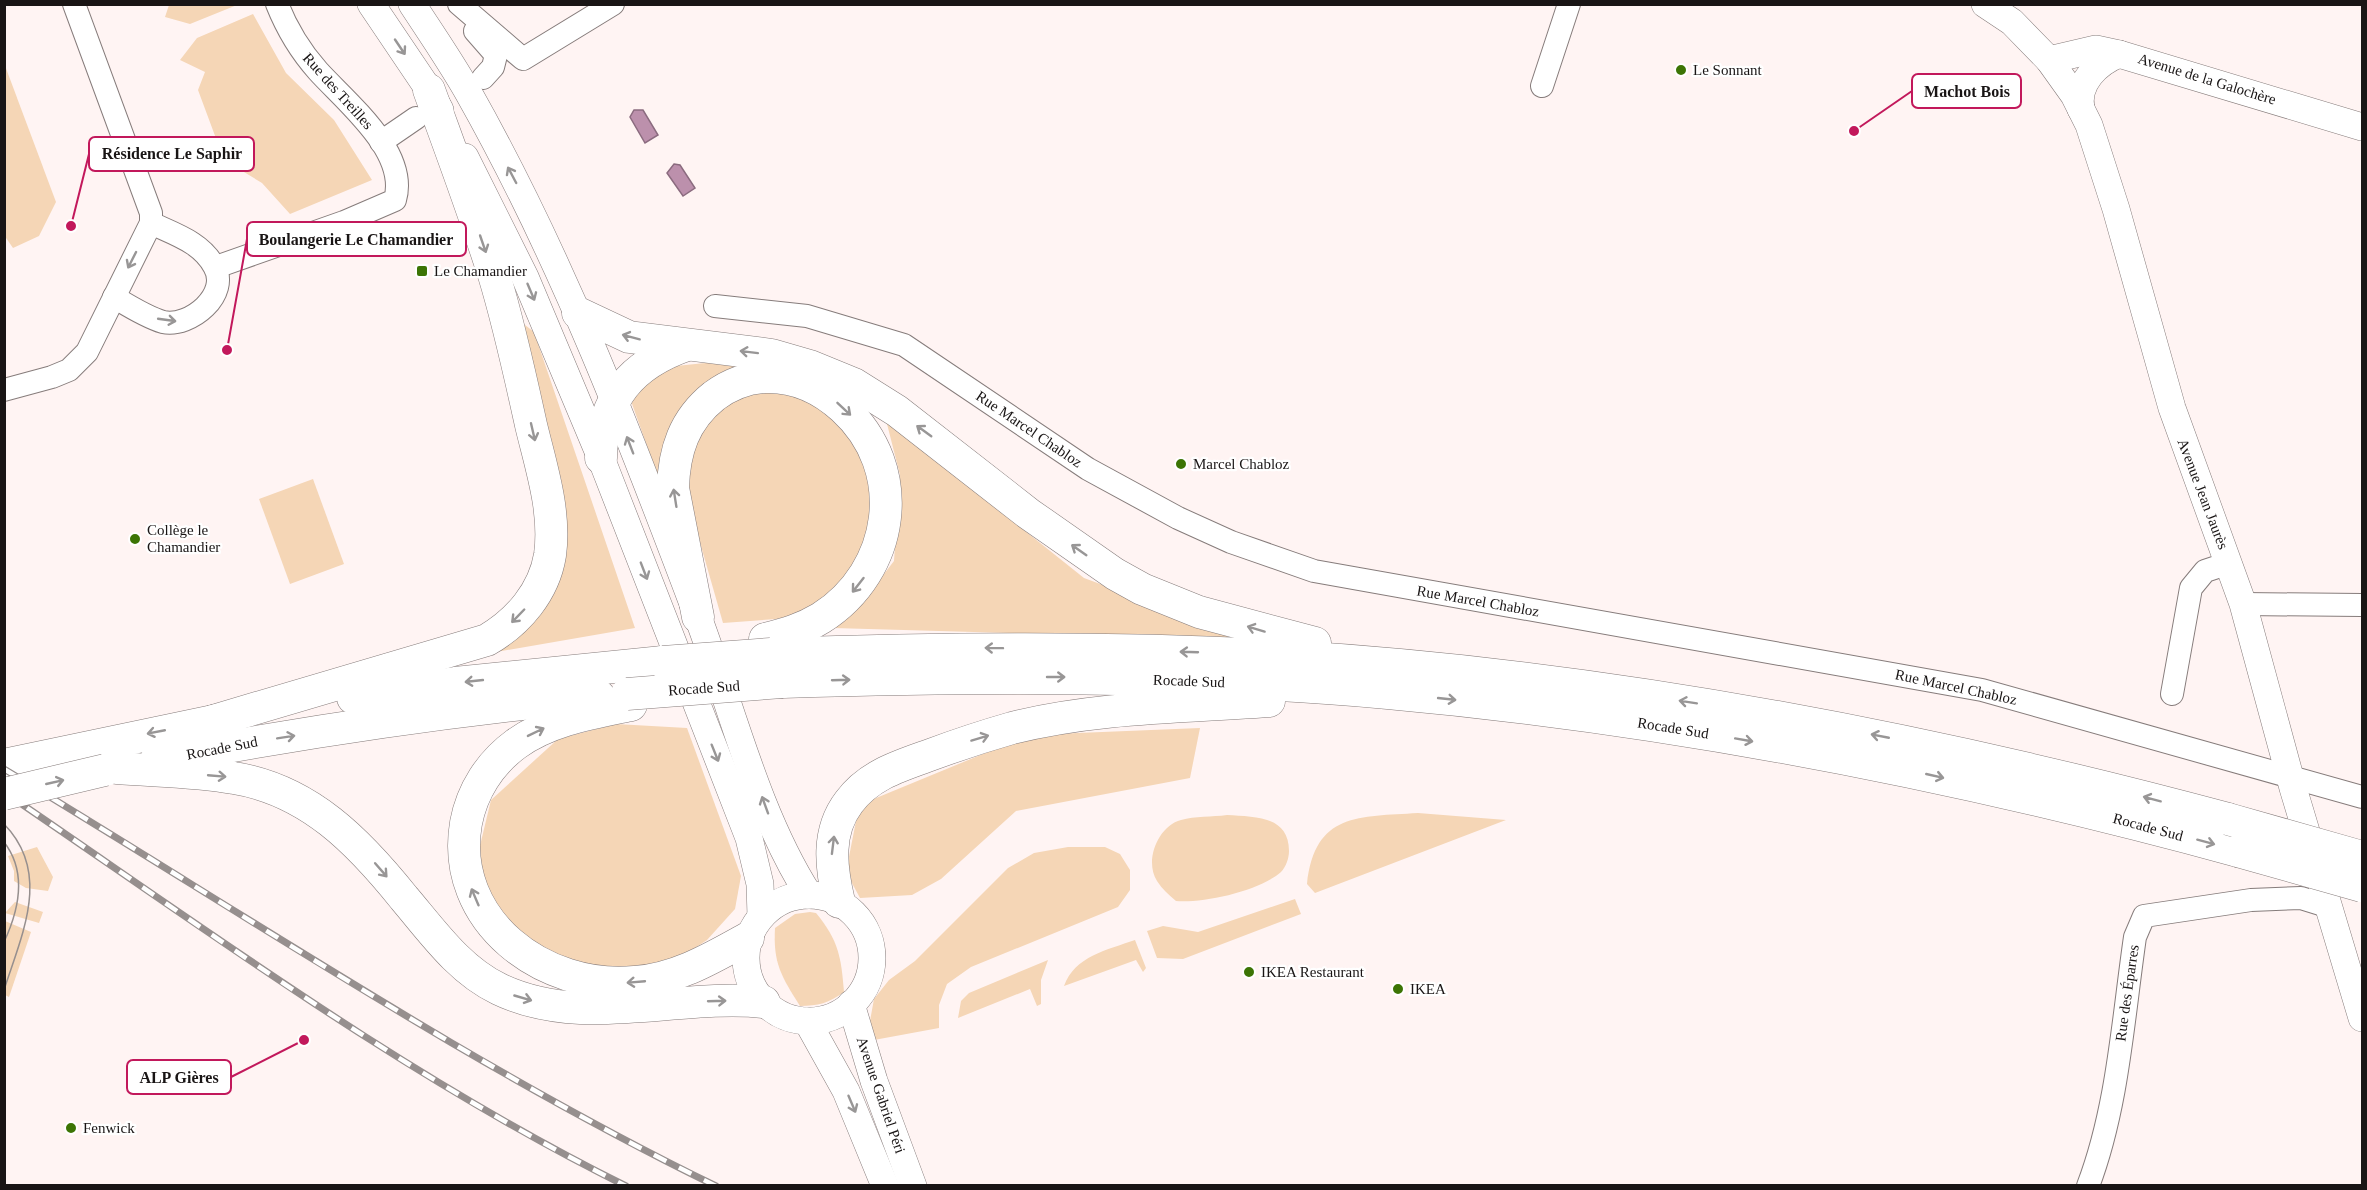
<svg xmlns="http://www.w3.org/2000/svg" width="2367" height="1190" font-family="Georgia,serif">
	<rect width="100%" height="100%" fill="#fff4f3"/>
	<g fill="#f5d6b6">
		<path d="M169,5v-1l68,1 -47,19 -25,-7z"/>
		<path d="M253,14l33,59 48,47 38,60 -82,34 -28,-31 -38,-23 -26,-70 7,-18 -25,-12 17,-22z"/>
		<path d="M4,63l52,139 -17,34 -26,12 -9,-13z"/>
		<path d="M520,321l14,11 101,296 -139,24 29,-24 31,-38 6,-70z"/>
		<path d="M744,359l-11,13 -71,116 -31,-87 17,-22 28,-13z"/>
		<path d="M759,389l49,10 47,38 22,63 -9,49 -29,41 -49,28 -67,5 -34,-119 -5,-45 8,-21 35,-37z"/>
		<path d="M886,420l198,158 143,53 1,8 -395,-11 34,-32 27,-35 6,-86z"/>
		<path d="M313,479l31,85 -54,20 -31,-85z"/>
		<path d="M616,724l71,4 54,148 -6,33 -28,31 -18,12 -38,17 -50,4 -69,-21 -38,-41 -17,-53 14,-58 67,-61z"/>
		<path d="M1200,728l-10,50 -174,33 -75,68 -29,16 -52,3 -14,-26 10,-51 8,-18 165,-68z"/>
		<path d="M1418,813l88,7 -191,73 -8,-9c8,-72 52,-67 111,-71z"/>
		<path d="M1227,815c27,2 62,0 62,36 0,7 -3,16 -8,21 -22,19 -76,31 -105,29 -7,-6 -14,-12 -19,-20 -13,-20 1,-55 24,-61 14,-4 31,-3 46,-5z"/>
		<path d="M37,847l16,30 -5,14 -22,-3 -12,-7v-10l-6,-15z"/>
		<path d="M1068,847h37l15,7 10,16v20l-12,17 -147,60 -24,17 -8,21v23l-65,12 -4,-19 4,-22 15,-19 26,-19 93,-93 26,-15z"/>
		<path d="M1295,899l6,15 -118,45 -26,-1 -10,-27 16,-5 35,6z"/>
		<path d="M15,902l28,10 -4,11 -34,-10z"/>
		<path d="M810,912l6,1c23,28 25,44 28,79 -15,11 -26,14 -44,14 -19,-30 -27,-43 -25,-78l20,-14z"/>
		<path d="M5,921l26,11 -22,65 -4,-2z"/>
		<path d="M1135,940l11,28 -3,4 -7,-12 -72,26c11,-30 43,-36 71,-46z"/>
		<path d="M1048,960l-7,20v24l-4,2 -7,-17 -72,29 3,-17 8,-8z"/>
	</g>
	<g fill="#bc90ac" stroke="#8b6b7f" stroke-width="1.5">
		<path d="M634,110h9l15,25 -13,8 -15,-26z"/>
		<path d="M674,164l6,1 15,23 -12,8 -16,-23z"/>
	</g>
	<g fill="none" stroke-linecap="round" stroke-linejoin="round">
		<defs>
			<g id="minor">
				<path d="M459,4l64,55 90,-55"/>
				<path d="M475,31l21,24 -3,12 -10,11"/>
				<path d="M1542,86l27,-82"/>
				<path d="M381,142l35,-24"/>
				<path d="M216,267l128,-45 51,-22c14,-48 -48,-97 -77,-129 -17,-19 -31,-42 -41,-67"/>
				<path d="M114,297c15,9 32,20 49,25 27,6 68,-28 51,-56 -13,-24 -40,-32 -63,-43"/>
				<path d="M715,306l92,10 97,29 184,124 90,49 53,24 83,29 668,119 380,107"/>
				<path d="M4,390l48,-13 17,-7 18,-18 64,-129v-10l-77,-209"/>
				<path d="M2243,604l119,1"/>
				<path d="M2172,694l19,-106 14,-17 24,-8"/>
				<path d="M2088,1186c30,-79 35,-167 47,-249l9,-21 107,-16 50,-2 29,9"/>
			</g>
			<g id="major">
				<path d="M371,4l58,86 11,20"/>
				<path d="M412,4c19,29 39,58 56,88 94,166 163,347 230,525 34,91 59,197 111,278"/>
				<path d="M1985,4l27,18 37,38 25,35 15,30 27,84 56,199 71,196 50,184 69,230"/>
				<path d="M2049,60l47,-11 23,5 243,73"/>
				<path d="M2081,109c-5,-26 16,-46 38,-55"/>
				<path d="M465,157l60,120 76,181 148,380 11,46 1,32"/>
				<circle cx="809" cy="958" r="63"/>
				<path d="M851,1004l23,77 39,105"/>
				<path d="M807,1021l39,70 39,95"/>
			</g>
			<g id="highway">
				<path d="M578,313l51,24 143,18 38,11 44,18 43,27 132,103 86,60 27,15 57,23 116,31"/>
				<path d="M601,458c1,-60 31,-94 86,-113"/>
				<path d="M698,617l-25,-129c1,-37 11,-68 41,-92 15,-11 32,-18 51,-19 30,-1 56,11 78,31 67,61 52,163 -22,210 -18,11 -36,16 -56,21"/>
				<path d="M771,654c170,-6 340,-8 510,2 321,19 638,80 947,163"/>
				<path d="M782,682c202,-6 404,-7 606,11 288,26 571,82 850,158"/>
				<path d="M353,698l102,-15 208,-21"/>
				<path d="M631,705c-39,8 -82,15 -115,39 -26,19 -44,47 -50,79 -17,98 78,168 169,159 42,-3 77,-24 113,-44"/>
				<path d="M213,721l274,-81c31,-18 57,-48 63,-85 6,-44 -9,-88 -19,-130 -11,-50 -22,-101 -37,-150 -20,-63 -43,-124 -65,-185"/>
				<path d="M156,760c147,-28 294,-50 443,-64"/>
				<path d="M4,765l229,-48"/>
				<path d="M117,768c39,3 79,3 117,10 75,12 125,64 170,120 28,33 55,72 95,91 83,40 178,4 265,13"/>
				<path d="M839,902c-8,-34 -13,-70 10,-100 20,-27 50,-36 81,-47 27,-10 54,-19 82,-27 83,-21 172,-21 257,-27"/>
			</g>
		</defs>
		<use href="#minor" stroke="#867c7b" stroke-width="24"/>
		<use href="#major" stroke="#867c7b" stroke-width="28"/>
		<use href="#highway" stroke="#867c7b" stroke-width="33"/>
		<use href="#minor" stroke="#fff" stroke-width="22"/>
		<use href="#major" stroke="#fff" stroke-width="27"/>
		<use href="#highway" stroke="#fff" stroke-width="32"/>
		<g stroke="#968f8e" stroke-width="1.5">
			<path d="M4,824c48,49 18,110 0,166"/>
			<path d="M4,842c24,31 15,68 0,100"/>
		</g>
		<defs>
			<g id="rail">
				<path d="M4,769c236,142 464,296 712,417"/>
				<path d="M4,792c203,138 402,285 622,394"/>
			</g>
		</defs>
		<use href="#rail" stroke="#968f8e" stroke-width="7"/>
		<use href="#rail" stroke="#fff" stroke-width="4.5" stroke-dasharray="14" stroke-linecap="butt"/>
		<defs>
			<g id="highway-bridge">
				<path d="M663,662l108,-8"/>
				<path d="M627,694l155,-12"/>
				<path d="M4,794l101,-24"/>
				<path d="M2228,819l134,38"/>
				<path d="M2238,851l124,35"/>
			</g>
		</defs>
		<use href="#highway-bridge" stroke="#867c7b" stroke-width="33" stroke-linecap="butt"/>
		<use href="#highway-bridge" stroke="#fff" stroke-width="32"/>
	</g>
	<defs><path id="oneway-shaft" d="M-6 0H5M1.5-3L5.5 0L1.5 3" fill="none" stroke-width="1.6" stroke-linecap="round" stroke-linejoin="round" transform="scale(1.5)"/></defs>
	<g stroke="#989696">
		<use href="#oneway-shaft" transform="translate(400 47) rotate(56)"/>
		<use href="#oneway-shaft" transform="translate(512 175) rotate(-118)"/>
		<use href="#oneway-shaft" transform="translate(483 244) rotate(71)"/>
		<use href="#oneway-shaft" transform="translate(132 260) rotate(117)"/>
		<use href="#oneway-shaft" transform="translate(531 292) rotate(67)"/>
		<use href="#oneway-shaft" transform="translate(167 320) rotate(8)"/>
		<use href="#oneway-shaft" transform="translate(631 337) rotate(-165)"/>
		<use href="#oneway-shaft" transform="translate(749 352) rotate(-173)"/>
		<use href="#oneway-shaft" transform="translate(844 409) rotate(43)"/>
		<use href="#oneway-shaft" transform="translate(924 431) rotate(-144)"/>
		<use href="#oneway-shaft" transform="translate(533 432) rotate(77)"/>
		<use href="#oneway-shaft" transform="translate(630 445) rotate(-111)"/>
		<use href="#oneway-shaft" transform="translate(675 498) rotate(-99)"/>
		<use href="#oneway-shaft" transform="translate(1079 550) rotate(-145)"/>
		<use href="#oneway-shaft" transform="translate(644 571) rotate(69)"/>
		<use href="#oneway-shaft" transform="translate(858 585) rotate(128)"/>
		<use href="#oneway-shaft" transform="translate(518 616) rotate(134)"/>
		<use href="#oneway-shaft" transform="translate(1256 629) rotate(-163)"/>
		<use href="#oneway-shaft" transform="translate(994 648) rotate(-179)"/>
		<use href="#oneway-shaft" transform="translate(1189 652) rotate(-178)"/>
		<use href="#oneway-shaft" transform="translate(1056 677)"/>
		<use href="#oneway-shaft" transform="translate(841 680) rotate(-2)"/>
		<use href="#oneway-shaft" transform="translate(474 681) rotate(174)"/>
		<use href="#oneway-shaft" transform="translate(1447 699) rotate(6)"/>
		<use href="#oneway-shaft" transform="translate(1688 702) rotate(-171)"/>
		<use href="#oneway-shaft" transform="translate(156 732) rotate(169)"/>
		<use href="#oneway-shaft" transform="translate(536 732) rotate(-26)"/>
		<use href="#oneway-shaft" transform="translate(1880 736) rotate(-169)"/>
		<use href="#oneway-shaft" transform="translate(286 737) rotate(-9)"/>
		<use href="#oneway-shaft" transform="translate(980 738) rotate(-17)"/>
		<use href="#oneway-shaft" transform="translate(1744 740) rotate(10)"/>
		<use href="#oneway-shaft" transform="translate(715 753) rotate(68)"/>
		<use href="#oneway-shaft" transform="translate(217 776) rotate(5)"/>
		<use href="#oneway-shaft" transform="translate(1935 776) rotate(13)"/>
		<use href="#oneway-shaft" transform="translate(55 782) rotate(-13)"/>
		<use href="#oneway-shaft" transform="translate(2152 799) rotate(-165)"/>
		<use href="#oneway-shaft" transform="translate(765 805) rotate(-110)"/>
		<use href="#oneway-shaft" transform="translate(2206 842) rotate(15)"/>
		<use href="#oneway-shaft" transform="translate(833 845) rotate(-83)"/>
		<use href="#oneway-shaft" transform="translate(381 870) rotate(49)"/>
		<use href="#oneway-shaft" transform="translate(475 897) rotate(-113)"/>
		<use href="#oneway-shaft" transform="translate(636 982) rotate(175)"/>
		<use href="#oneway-shaft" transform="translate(523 998) rotate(16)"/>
		<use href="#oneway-shaft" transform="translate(717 1001) rotate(-2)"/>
		<use href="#oneway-shaft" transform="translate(852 1104) rotate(67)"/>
	</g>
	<g fill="#3c7404" stroke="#fff" stroke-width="2">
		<circle cx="1681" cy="70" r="6"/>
		<rect x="416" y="265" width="12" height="12" rx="3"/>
		<circle cx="1181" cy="464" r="6"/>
		<circle cx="135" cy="539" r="6"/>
		<circle cx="1249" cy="972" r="6"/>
		<circle cx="1398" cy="989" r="6"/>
		<circle cx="71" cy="1128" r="6"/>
	</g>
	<g text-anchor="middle" stroke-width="4.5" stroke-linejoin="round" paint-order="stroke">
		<g font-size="15" fill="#191515" stroke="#fff" text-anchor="start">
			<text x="1693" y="75">Le Sonnant</text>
			<text x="434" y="276">Le Chamandier</text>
			<text x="1193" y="469">Marcel Chabloz</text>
			<text x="147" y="535">Collège le<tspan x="147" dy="17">Chamandier</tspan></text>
			<text x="1261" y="977">IKEA Restaurant</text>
			<text x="1410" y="994">IKEA</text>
			<text x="83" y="1133">Fenwick</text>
		</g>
		<g font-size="15" fill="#191515" stroke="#fff">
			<text transform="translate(2207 79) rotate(17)" y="5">Avenue de la Galochère</text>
			<text transform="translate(338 91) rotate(48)" y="5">Rue des Treilles</text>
			<text transform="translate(1029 429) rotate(34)" y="5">Rue Marcel Chabloz</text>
			<text transform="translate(2203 494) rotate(69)" y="5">Avenue Jean Jaurès</text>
			<text transform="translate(1478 601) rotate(10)" y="5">Rue Marcel Chabloz</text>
			<text transform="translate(1189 681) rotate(2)" y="5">Rocade Sud</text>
			<text transform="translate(1956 687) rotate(12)" y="5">Rue Marcel Chabloz</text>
			<text transform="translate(704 688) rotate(-4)" y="5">Rocade Sud</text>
			<text transform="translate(1673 728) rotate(9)" y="5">Rocade Sud</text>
			<text transform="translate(222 748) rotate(-11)" y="5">Rocade Sud</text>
			<text transform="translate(2148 827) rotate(15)" y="5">Rocade Sud</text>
			<text transform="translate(2127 993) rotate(-82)" y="5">Rue des Éparres</text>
			<text transform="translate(881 1095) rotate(71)" y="5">Avenue Gabriel Péri</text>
		</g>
	</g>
	<path fill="none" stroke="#c2185b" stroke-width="2" d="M1854 131L1912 91M71 226L89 154M227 350L247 239M304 1040L231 1077"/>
	<g fill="#c2185b" stroke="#fff" stroke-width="2">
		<circle cx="1854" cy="131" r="6"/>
		<circle cx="71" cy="226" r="6"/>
		<circle cx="227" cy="350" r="6"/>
		<circle cx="304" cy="1040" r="6"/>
	</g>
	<g fill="#fff" stroke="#c2185b" stroke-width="2">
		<rect x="1912" y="74" width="109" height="34" rx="6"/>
		<rect x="89" y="137" width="165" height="34" rx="6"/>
		<rect x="247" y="222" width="219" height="34" rx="6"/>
		<rect x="127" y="1060" width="104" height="34" rx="6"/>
	</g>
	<g font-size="16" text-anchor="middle" font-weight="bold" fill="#191515">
		<text x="1967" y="97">Machot Bois</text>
		<text x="172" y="159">Résidence Le Saphir</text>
		<text x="356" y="245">Boulangerie Le Chamandier</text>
		<text x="179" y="1083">ALP Gières</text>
	</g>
	<rect width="2367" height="1190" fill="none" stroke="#191515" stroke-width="12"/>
</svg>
